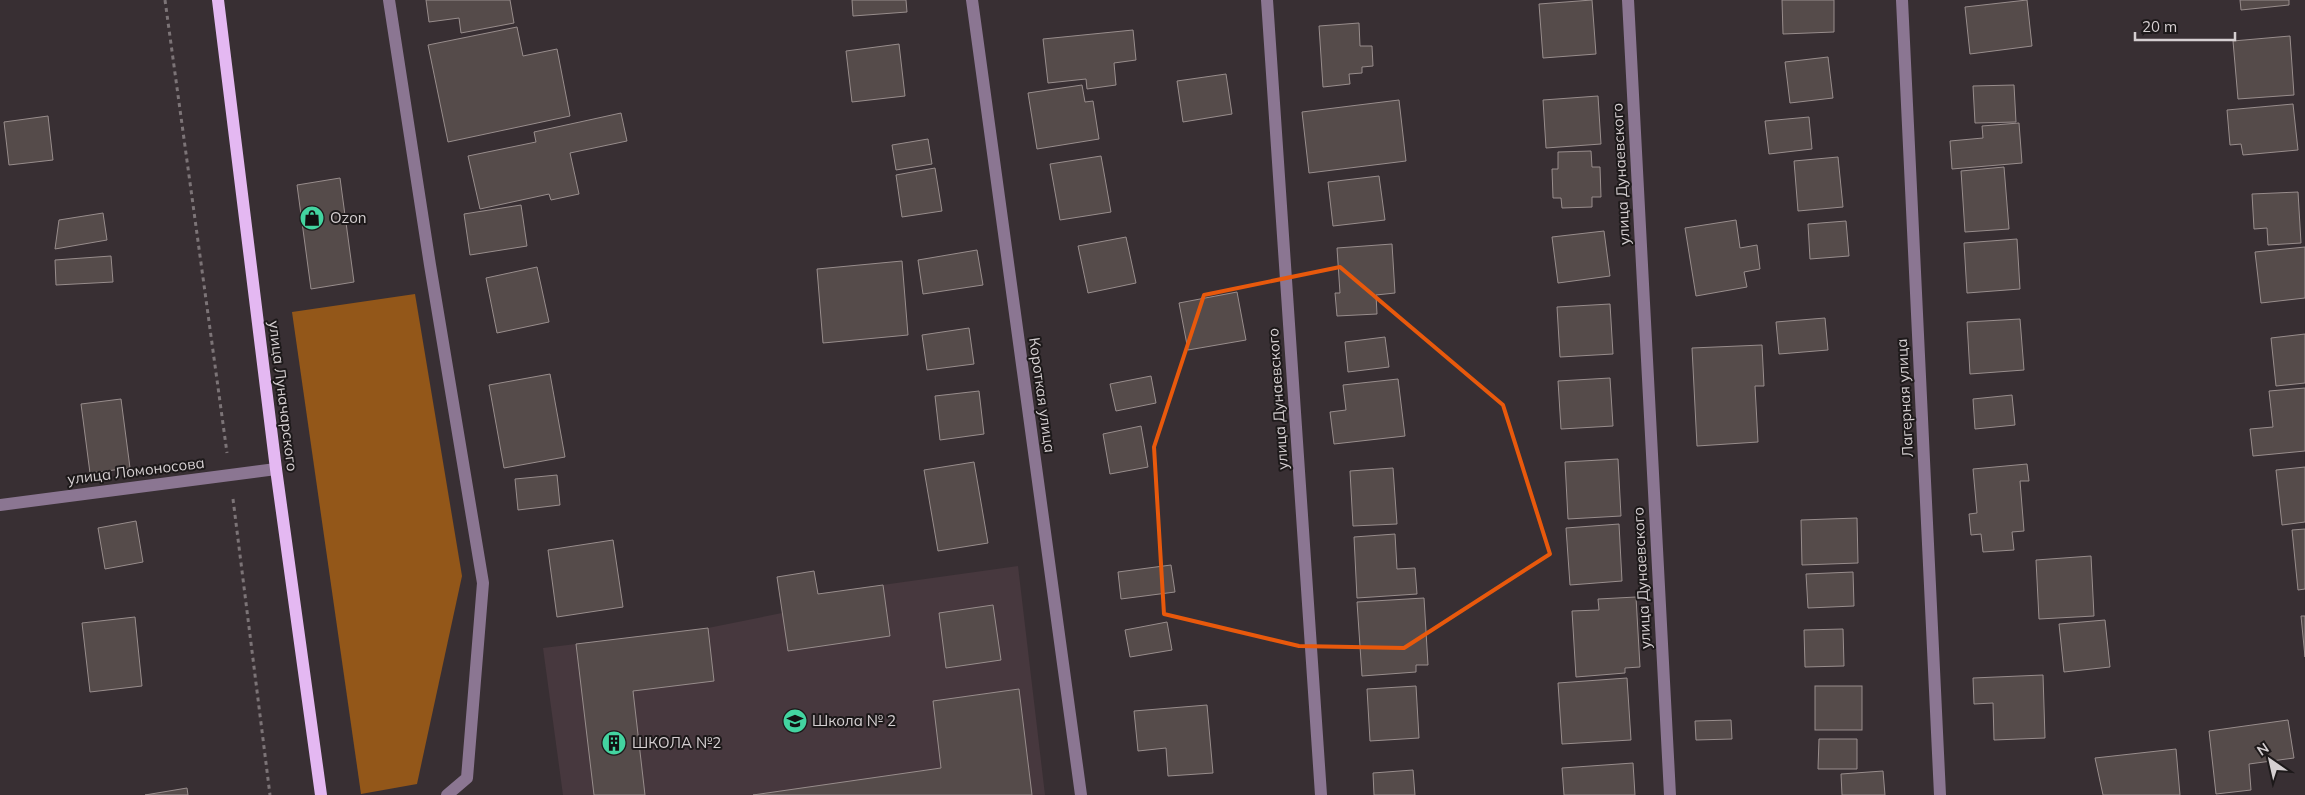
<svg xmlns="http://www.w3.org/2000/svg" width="2305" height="795" font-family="Mulish,sans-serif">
	<rect width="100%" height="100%" fill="#382f33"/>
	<path fill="#47383e" d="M1018,566l27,229h-482l-20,-147 165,-20 74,-15 -5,-36 37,-6 4,23z"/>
	<path fill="#935719" d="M415,294l47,282 -45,208 -56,10 -69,-482z"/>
	<g fill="#554b4a" stroke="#988d8c">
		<path d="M426,0h84l4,23 -53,10 -2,-15 -30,4z"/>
		<path d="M852,0h54l1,12 -54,4z"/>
		<path d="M1592,0l4,54 -53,4 -4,-54z"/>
		<path d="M1782,0h52v32l-51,2z"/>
		<path d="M2027,0l5,46 -62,8 -5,-47z"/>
		<path d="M2240,0h49v5l-48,5z"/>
		<path d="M1359,23l1,23h12l1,20 -11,1v6l-13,1 1,10 -27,3 -4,-61z"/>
		<path d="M517,27l6,29 34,-7 13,67 -122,26 -20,-97z"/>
		<path d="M1133,30l3,30 -22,3 2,22 -29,4 -1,-10 -38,4 -5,-44z"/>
		<path d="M2290,36l4,59 -56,4 -5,-58z"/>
		<path d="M899,44l6,52 -53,6 -6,-51z"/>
		<path d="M1828,57l5,41 -43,5 -5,-41z"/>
		<path d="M1226,74l6,40 -49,8 -6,-41z"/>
		<path d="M1082,85l3,17 8,-1 6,38 -62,10 -9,-56z"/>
		<path d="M2014,85l2,37 -41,1 -2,-37z"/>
		<path d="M1598,96l3,48 -55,4 -3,-48z"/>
		<path d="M1399,100l7,61 -97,12 -7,-61z"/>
		<path d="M2293,104l5,46 -55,5 -2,-11 -11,1 -3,-35z"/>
		<path d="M621,113l6,28 -57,12 9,41 -28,6 -2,-6 -69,15 -12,-53 68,-14 -2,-10z"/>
		<path d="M48,116l5,44 -44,5 -5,-43z"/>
		<path d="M1809,117l3,32 -43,5 -4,-33z"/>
		<path d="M2019,123l3,40 -70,6 -2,-28 33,-3 -1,-12z"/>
		<path d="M928,139l4,25 -36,6 -4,-25z"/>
		<path d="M1591,151l1,16h8l1,30h-9v10l-30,1 -1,-10h-8l-1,-29h6v-17z"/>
		<path d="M1101,156l10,56 -51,8 -10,-56z"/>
		<path d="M1838,157l5,50 -45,4 -4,-50z"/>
		<path d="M2004,167l5,62 -44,3 -4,-61z"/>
		<path d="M935,168l7,43 -40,6 -6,-42z"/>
		<path d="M1379,176l6,44 -52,6 -5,-44z"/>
		<path d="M340,178l14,104 -43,7 -14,-104z"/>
		<path d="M2298,192l3,51 -33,2 -1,-17 -13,1 -2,-35z"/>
		<path d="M521,205l6,41 -57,9 -6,-41z"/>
		<path d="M103,213l4,27 -52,9 4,-29z"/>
		<path d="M1736,220l4,28 17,-3 3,24 -16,3 3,15 -51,9 -11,-68z"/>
		<path d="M1846,221l3,35 -39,3 -2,-35z"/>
		<path d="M1604,231l6,45 -52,7 -6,-46z"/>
		<path d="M1126,237l10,46 -48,10 -10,-47z"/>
		<path d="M2017,239l3,50 -53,4 -3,-50z"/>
		<path d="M1392,244l3,49 -19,2 1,19 -40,2 -2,-23h5l-3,-45z"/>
		<path d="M2305,247v51l-44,5 -6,-51z"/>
		<path d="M977,250l6,35 -60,9 -5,-34z"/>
		<path d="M111,256l2,26 -57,3 -1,-25z"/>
		<path d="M902,261l6,74 -85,8 -6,-74z"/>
		<path d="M537,267l12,55 -52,11 -11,-55z"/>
		<path d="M1237,292l9,48 -58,10 -9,-47z"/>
		<path d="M1610,304l3,50 -53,3 -3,-50z"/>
		<path d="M1825,318l3,32 -49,4 -3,-32z"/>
		<path d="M2020,319l4,51 -54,4 -3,-52z"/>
		<path d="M969,328l5,36 -47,6 -5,-35z"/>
		<path d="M2305,334v49l-29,3 -5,-48z"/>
		<path d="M1385,337l4,30 -41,5 -3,-30z"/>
		<path d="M1762,345l2,41h-9l3,56 -61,4 -5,-98z"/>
		<path d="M550,374l15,83 -61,11 -15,-83z"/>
		<path d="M1151,376l5,27 -40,8 -6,-27z"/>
		<path d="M1610,378l3,48 -52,3 -3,-48z"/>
		<path d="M1398,379l7,57 -71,8 -4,-32 16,-2 -3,-25z"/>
		<path d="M2305,388v63l-52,5 -3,-27 23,-2 -4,-36z"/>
		<path d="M979,391l5,43 -44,6 -5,-44z"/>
		<path d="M2012,395l3,30 -40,4 -2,-30z"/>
		<path d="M121,399l9,69 -40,5 -9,-69z"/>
		<path d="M1141,426l7,41 -38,7 -7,-40z"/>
		<path d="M1618,459l3,57 -53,3 -3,-57z"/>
		<path d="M974,462l14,81 -50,8 -14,-81z"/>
		<path d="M2027,464l2,17h-9l4,50 -12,1 2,18 -31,2 -2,-18 -10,1 -2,-21 8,-1 -4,-44z"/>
		<path d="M2305,467v55l-23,3 -6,-55z"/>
		<path d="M1393,468l4,56 -44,2 -3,-55z"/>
		<path d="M557,475l3,30 -42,5 -3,-31z"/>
		<path d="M1857,518l1,45 -56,2 -1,-45z"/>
		<path d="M136,521l7,41 -38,7 -7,-41z"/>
		<path d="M1619,524l3,57 -52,4 -4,-57z"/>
		<path d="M2305,529v60l-7,1 -6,-60z"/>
		<path d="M1395,534l2,35 18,-1 2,26 -60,4 -3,-61z"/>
		<path d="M613,540l10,67 -66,10 -9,-67z"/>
		<path d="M2091,556l3,60 -55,3 -3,-59z"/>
		<path d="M1171,565l4,27 -54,7 -3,-27z"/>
		<path d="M814,571l4,23 65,-9 7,51 -102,15 -11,-74z"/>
		<path d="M1853,572l1,34 -46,2 -2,-34z"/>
		<path d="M1636,597l4,70 -15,1v5l-49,4 -4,-66 27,-1 -1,-11z"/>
		<path d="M1424,598l4,67h-12v7l-54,4 -5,-74z"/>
		<path d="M993,605l8,55 -55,8 -7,-55z"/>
		<path d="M2301,616h4v41z"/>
		<path d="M135,617l7,69 -52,6 -8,-69z"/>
		<path d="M2105,620l5,47 -46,5 -5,-48z"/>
		<path d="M1167,622l5,28 -42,7 -5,-27z"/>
		<path d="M708,628l6,53 -81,10 12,104h-51l-18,-151z"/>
		<path d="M1843,629l1,37 -39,1 -1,-37z"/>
		<path d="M2043,675l2,63 -51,2 -1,-37 -19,1 -1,-26z"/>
		<path d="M1627,678l4,62 -69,4 -4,-61z"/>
		<path d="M1416,686l3,52 -49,3 -3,-52z"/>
		<rect x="1815" y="686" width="47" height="44"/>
		<path d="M1019,689l13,106h-279l188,-27 -8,-67z"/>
		<path d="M1207,705l6,68 -45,3 -2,-28 -28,3 -4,-40z"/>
		<path d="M1731,720l1,19 -36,1 -1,-19z"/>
		<path d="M2288,720l6,38 -45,6 2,26 -35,4 -7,-63z"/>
		<path d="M1819,739h38v30h-39z"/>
		<path d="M2176,749l4,46h-77l-8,-37z"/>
		<path d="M1633,763l2,32h-71l-2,-27z"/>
		<path d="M1413,770l2,25h-41l-1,-22z"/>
		<path d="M1883,771l2,24h-43l-1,-21z"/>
		<path d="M187,788l1,7h-43z"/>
	</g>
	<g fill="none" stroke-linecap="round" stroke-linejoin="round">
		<g stroke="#7c7477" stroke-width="3" stroke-dasharray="4 4" stroke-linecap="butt">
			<path d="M165,0l62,453"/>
			<path d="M233,499l37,296"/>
		</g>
		<g stroke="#8b7692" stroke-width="12">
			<path d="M389,0l41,265 53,318 -16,195 -20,17"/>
			<path d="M972,0l109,795"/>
			<path d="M1267,0l54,795"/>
			<path d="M1628,0l42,795"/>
			<path d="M1902,0l38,795"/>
			<path d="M0,505l276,-36"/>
		</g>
		<path stroke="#e4b8f2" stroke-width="12" d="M218,0l58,469 45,326"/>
	</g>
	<path fill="none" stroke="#e8590c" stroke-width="4" stroke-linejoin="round" d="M1340,267l163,138 47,149 -146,94 -105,-2 -135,-32 -10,-167 50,-152z"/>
	<defs>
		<symbol id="shop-disc" viewBox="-11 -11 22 22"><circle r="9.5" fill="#43d4a0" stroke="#1d191a"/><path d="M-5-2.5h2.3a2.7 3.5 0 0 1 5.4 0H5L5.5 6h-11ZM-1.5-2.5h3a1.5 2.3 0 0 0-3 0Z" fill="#111"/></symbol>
		<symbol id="school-disc" viewBox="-11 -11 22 22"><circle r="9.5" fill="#43d4a0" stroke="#1d191a"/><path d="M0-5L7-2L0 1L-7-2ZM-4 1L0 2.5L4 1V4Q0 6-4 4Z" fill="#111"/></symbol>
		<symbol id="building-disc" viewBox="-11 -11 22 22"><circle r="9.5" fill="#43d4a0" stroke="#1d191a"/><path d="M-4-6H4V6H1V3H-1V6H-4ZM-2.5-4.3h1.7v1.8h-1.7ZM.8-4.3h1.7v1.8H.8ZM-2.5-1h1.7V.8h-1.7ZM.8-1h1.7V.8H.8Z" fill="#111"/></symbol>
	</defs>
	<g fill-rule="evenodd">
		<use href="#shop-disc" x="298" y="204" width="28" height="28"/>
		<use href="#school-disc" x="781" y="707" width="28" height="28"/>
		<use href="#building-disc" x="600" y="729" width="28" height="28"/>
	</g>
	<g text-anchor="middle" stroke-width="4" stroke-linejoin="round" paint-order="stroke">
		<g font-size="15" fill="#d5cfd1" stroke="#1d191a">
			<text transform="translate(1621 174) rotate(-93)" y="5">улица Дунаевского</text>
			<text transform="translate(1042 395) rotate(82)" y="5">Короткая улица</text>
			<text transform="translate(283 396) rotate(83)" y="5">улица Луначарского</text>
			<text transform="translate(1905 398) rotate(-93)" y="5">Лагерная улица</text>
			<text transform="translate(1278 399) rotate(-94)" y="5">улица Дунаевского</text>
			<text transform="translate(136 471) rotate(-7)" y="5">улица Ломоносова</text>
			<text transform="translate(1642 578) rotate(-93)" y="5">улица Дунаевского</text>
		</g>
		<g font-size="15" fill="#d5cfd1" stroke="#1d191a" text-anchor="start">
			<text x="330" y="223">Ozon</text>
			<text x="812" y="726">Школа № 2</text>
			<text x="632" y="748">ШКОЛА №2</text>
		</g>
	</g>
	<g transform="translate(2270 760) rotate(326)" stroke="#1d191a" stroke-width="4" paint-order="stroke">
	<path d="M0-4L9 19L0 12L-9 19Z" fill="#d5cfd1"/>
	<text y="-8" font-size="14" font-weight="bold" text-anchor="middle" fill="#d5cfd1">N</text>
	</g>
	<path d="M2135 32v8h100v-8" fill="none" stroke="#d5cfd1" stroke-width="2.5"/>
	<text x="2142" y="32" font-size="15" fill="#d5cfd1" stroke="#1d191a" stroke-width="4" paint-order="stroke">20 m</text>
</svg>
